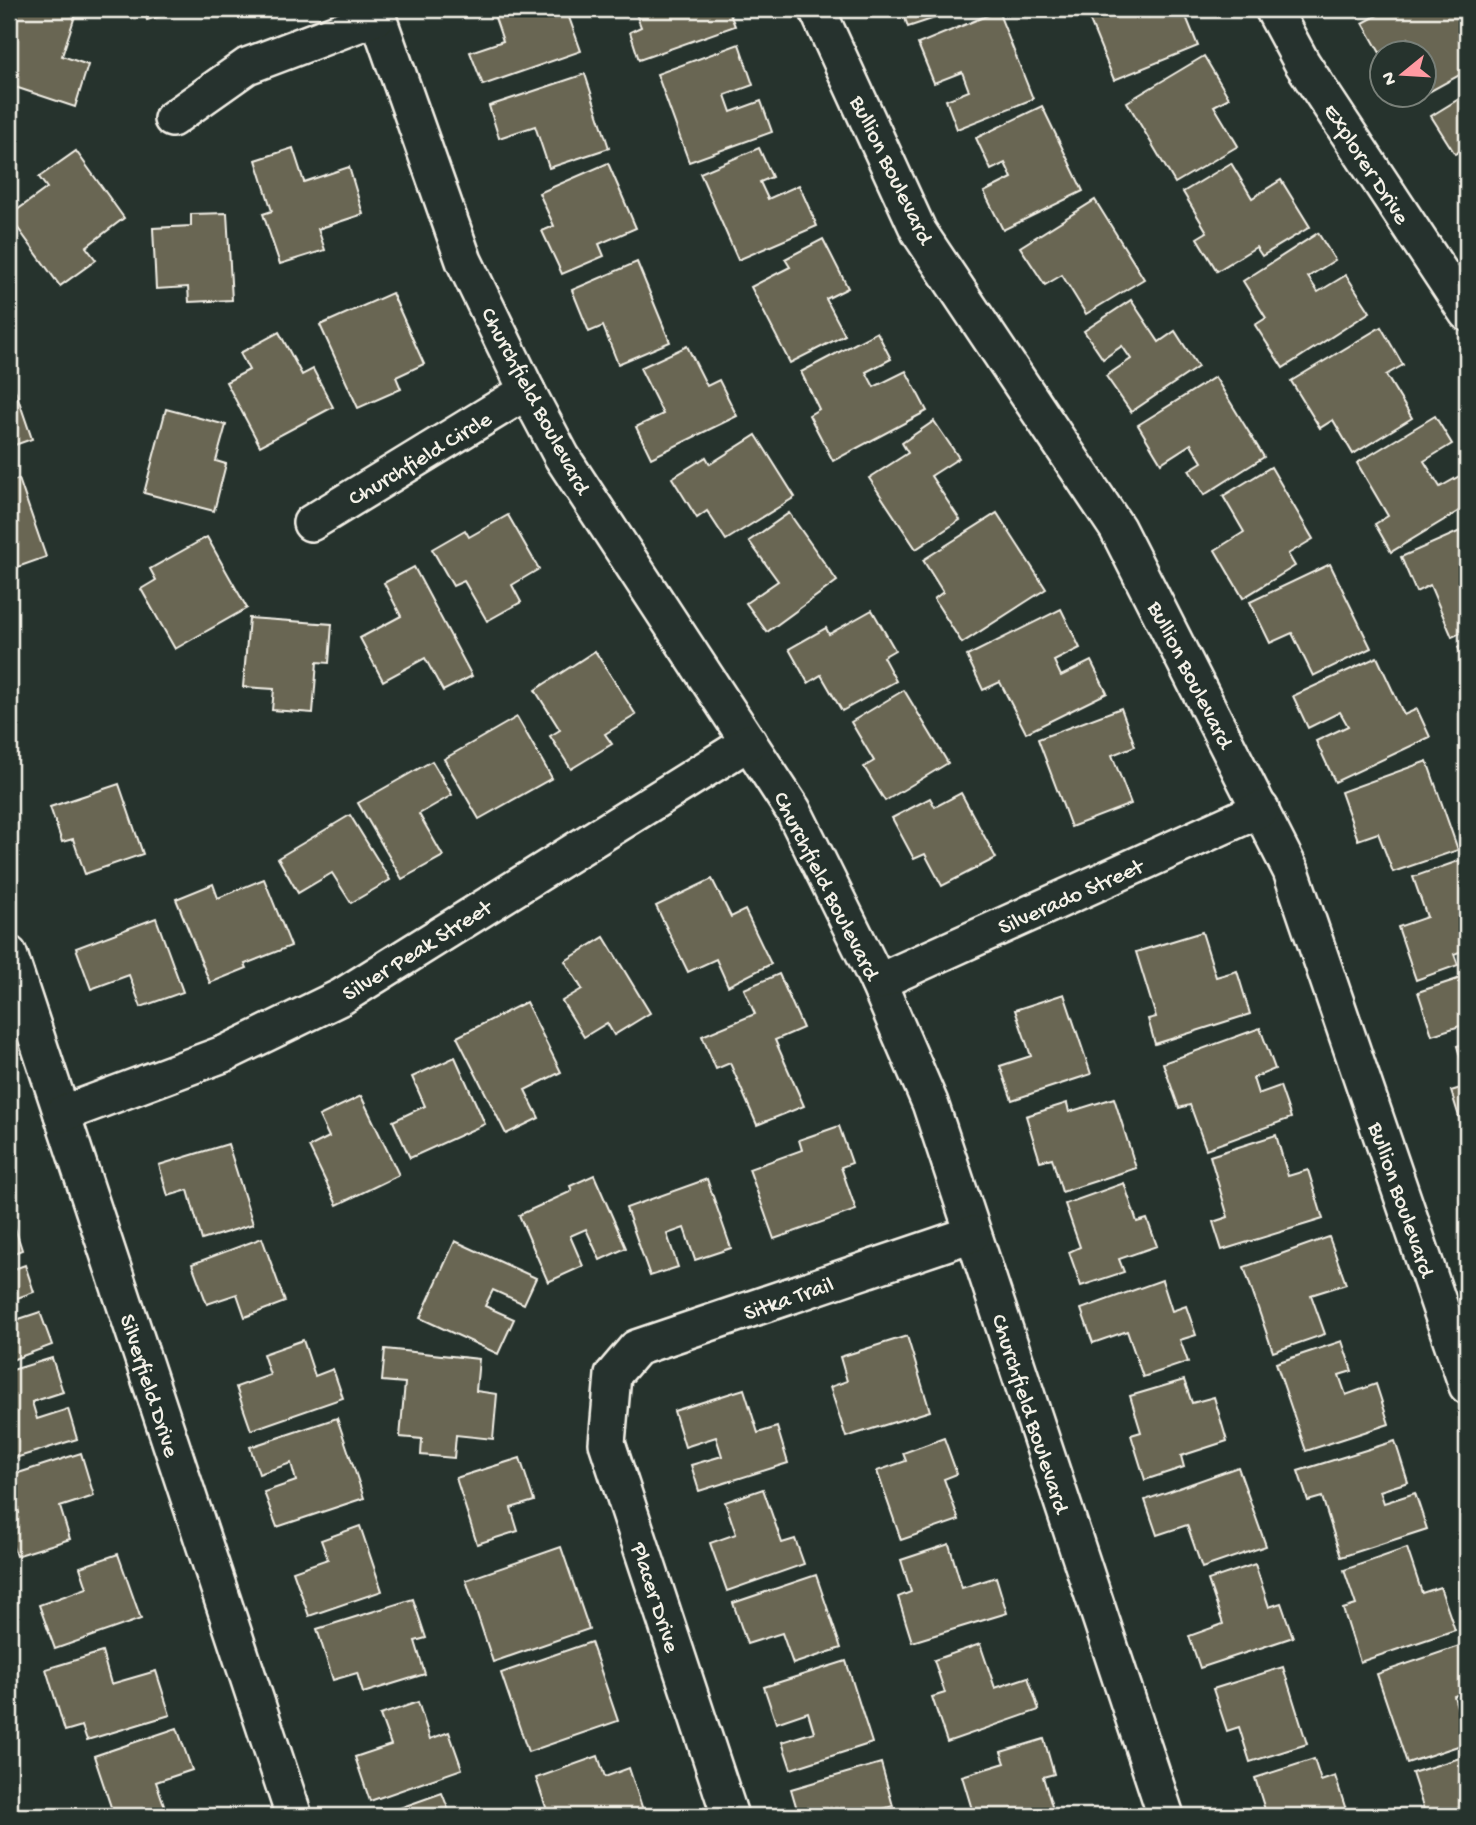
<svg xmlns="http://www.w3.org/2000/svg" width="1476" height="1825" font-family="'Gochi Hand',sans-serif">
	<rect width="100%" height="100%" fill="#26332d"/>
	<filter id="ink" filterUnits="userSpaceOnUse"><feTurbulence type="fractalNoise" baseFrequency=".0143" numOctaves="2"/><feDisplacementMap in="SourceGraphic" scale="14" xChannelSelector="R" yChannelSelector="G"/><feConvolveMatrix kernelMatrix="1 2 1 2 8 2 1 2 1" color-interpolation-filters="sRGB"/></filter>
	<g filter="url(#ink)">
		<g fill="#696652" stroke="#f4f1e8" stroke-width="2">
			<path d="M9,9h45l21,7 -13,40 26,9 -13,42 -66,-22z"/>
			<path d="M143,9h42l-38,11z"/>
			<path d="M492,9h74l15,42 -98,34 -13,-33 33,-11z"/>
			<path d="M634,9h94l7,17 -96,34 -9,-28 11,-5z"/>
			<path d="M902,9h60l-54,18z"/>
			<path d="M1085,9h61l3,8 20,-8h14l15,37 -84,34z"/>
			<path d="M1389,9h68l10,19v43l-58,32 -5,-9h20v-42h-8l-8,-14 -28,15 -17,-30z"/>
			<path d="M998,11l35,88 -76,30 -11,-29 23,-9 -7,-19 -28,11 -16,-39z"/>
			<path d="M739,44l14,41 -28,10 6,17 30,-11 11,31 -83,30 -32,-88z"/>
			<path d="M1204,56l25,42 -15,8 24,40 -63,37 -48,-81z"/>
			<path d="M585,74l24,74 -60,20 -14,-42 -36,12 -10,-32z"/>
			<path d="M1467,94v53l-12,7 -24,-38z"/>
			<path d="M1042,106l41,85 -80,39 -19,-38 28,-14 -7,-15 -14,7 -15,-32z"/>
			<path d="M293,148l11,34 45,-15 14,47 -45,15 7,21 -45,14 -17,-50 9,-3 -16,-51z"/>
			<path d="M759,148l13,29 -12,5 8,17 31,-14 18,41 -79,34 -38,-87z"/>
			<path d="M76,151l48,67 -38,29 10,13 -36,26 -51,-70 38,-28 -8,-11z"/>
			<path d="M608,163l28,65 -37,16 5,12 -42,18 -20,-43 12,-5 -15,-33z"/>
			<path d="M1231,163l21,35 29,-18 29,47 -48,29 -6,-9 -39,24 -20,-33 10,-6 -24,-40z"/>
			<path d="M1095,200l49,79 -58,35 -24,-39 -17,10 -25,-38z"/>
			<path d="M227,213l5,87 -43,2 -1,-15 -32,2 -3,-61 38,-2v-12z"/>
			<path d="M1318,233l17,27 -27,17 10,15 28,-17 24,37 -87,56 -28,-43 11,-7 -23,-37z"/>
			<path d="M823,239l25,49 -22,11 19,36 -55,28 -39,-76 39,-20 -5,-8z"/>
			<path d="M637,262l33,80 -52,22 -15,-38 -14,6 -17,-42z"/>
			<path d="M392,293l32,71 -28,13 5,12 -43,19 -38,-83z"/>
			<path d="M1131,300l28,42 16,-11 23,36 -67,45 -25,-36 25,-17 -9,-13 -19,13 -19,-28z"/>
			<path d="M1381,327l22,38 -17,10 26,43 -59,36 -20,-34 -13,8 -29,-47z"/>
			<path d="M279,332l23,43 11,-6 20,38 -73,39 -34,-64 23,-12 -9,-17z"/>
			<path d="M877,332l14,27 -25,13 8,15 32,-16 21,40 -94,50 -24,-46 10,-6 -18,-37z"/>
			<path d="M687,346l20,40 12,-6 18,36 -86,42 -15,-31 27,-13 -23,-46z"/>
			<path d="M9,372l23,67 -23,8z"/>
			<path d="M1215,377l49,80 -60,38 -15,-25 13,-8 -11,-18 -30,19 -23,-38z"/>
			<path d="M166,409l60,16 -10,36 10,3 -12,47 -70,-18z"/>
			<path d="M1435,416l17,28 -28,17 16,26 25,-14 2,4v29l-76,46 -16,-28 13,-8 -31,-53z"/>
			<path d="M934,421l25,37 -28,18 29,44 -44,29 -47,-71 39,-25 -6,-10z"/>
			<path d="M756,435l39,62 -69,43 -19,-29 -10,7 -25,-40 34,-21 4,7z"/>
			<path d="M1271,467l42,72 -25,15 7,12 -52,32 -28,-48 29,-18 -21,-36z"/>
			<path d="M19,479l27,78 -37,13v-88z"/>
			<path d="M789,513l48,68 -70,51 -21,-29 32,-22 -29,-40z"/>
			<path d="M997,513l49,76 -84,54 -28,-44 9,-7 -20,-32z"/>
			<path d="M508,515l31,54 -27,16 9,17 -34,19 -23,-40 -11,5 -21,-37 33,-19 4,7z"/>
			<path d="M1467,528v102l-15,7 -22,-52 -14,7 -15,-35z"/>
			<path d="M207,537l40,71 -72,41 -34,-60 15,-9 -6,-11z"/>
			<path d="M1330,564l41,84 -58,28 -21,-43 -22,10 -20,-41z"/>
			<path d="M414,567l58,109 -29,15 -18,-33 -42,23 -23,-43 41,-22 -17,-33z"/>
			<path d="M1061,609l19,39 -26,13 7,15 30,-15 16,32 -81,40 -26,-51 -17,8 -16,-34z"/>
			<path d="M872,610l23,40 -12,7 13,24 -54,30 -21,-36 -13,8 -19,-34 37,-21 3,6z"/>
			<path d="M249,618l83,6 -3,39 -12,-1 -4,51 -41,-3 2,-21 -31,-2z"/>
			<path d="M1467,643v23l-9,-19z"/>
			<path d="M595,651l41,64 -31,19 7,10 -41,25 -21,-33 10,-6 -25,-40z"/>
			<path d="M1377,657l27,58 13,-6 13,28 -95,45 -19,-41 32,-15 -8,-14 -32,16 -15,-32z"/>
			<path d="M904,690l44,73 -63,38 -21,-34 10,-6 -23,-39z"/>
			<path d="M1121,708l14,38 -23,9 19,49 -60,23 -33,-88z"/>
			<path d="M517,717l35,61 -73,41 -35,-60z"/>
			<path d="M432,761l20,34 -33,19 24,42 -41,23 -44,-76z"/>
			<path d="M1427,761l31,89 -65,22 -15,-39 -20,7 -17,-48z"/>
			<path d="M119,784l24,70 -58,20 -12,-35 -11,3 -12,-35z"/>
			<path d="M961,793l35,65 -54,28 -17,-32 -11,5 -22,-41 38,-20 5,9z"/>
			<path d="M350,815l40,65 -39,23 -19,-30 -34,20 -20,-35z"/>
			<path d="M1467,858v91l-13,5 4,11 -42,15 -18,-53 29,-10 -14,-40z"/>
			<path d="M264,879l27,67 -46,18 2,4 -37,15 -34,-84 37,-15 5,14z"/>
			<path d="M712,879l19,38 14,-7 26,54 -43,22 -12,-27 -28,13 -32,-66z"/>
			<path d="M156,918l27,74 -42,15 -12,-32 -38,14 -15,-41z"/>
			<path d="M1202,932l14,45 21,-6 13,43 -95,30 -7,-25 8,-2 -20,-65z"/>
			<path d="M604,937l46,76 -36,22 -7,-12 -23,14 -22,-36 20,-12 -17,-28z"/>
			<path d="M779,974l24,54 -28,12 29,66 -47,19 -27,-62 -14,6 -14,-33 53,-22 -11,-25z"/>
			<path d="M1467,976v52l-1,-4 -34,11 -14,-43z"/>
			<path d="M1064,994l27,80 -79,26 -12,-34 31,-10 -16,-46z"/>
			<path d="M526,1002l35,70 -36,18 14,28 -33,16 -49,-97z"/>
			<path d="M1260,1028l15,41 -22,9 5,16 22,-8 11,32 -85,31 -16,-44 -11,3 -16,-45z"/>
			<path d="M1467,1043v32l-1,1 -9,-30z"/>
			<path d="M455,1057l30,67 -75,34 -17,-37 32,-15 -13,-29z"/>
			<path d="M1467,1086v35l-6,2 -10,-32z"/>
			<path d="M361,1096l38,79 -62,30 -28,-58 20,-10 -10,-21z"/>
			<path d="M1114,1098l22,70 -74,24 -10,-34 -12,3 -14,-45 41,-13 2,9z"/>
			<path d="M839,1126l13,37 -11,4 15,43 -82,29 -25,-70 53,-19 -3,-10z"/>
			<path d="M1276,1135l12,41 20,-6 15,49 -101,31 -9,-28 15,-5 -18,-61z"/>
			<path d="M228,1144l25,80 -51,16 -14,-50 -20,6 -9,-31z"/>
			<path d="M594,1175l32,73 -26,12 -14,-31 -16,7 13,30 -35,16 -29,-67 53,-24 -2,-5z"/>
			<path d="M707,1179l24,69 -36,12 -11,-32 -17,6 11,33 -28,9 -24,-68z"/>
			<path d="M1124,1183l13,39 10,-3 10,27 -38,13 5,13 -43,14 -12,-34 11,-5 -15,-43z"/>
			<path d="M9,1209l13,41 -13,5z"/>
			<path d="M1329,1237l17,47 -35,11 14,39 -52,18 -29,-85z"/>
			<path d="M262,1238l23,64 -40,15 -8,-23 -30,10 -15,-40z"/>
			<path d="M455,1241l81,37 -12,26 -31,-14 -8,16 29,13 -16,35 -78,-36z"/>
			<path d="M25,1265l9,27 -25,9v-30z"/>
			<path d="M1162,1280l10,31 14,-5 10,29 -16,5 8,22 -45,15 -16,-46 -34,12 -12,-34z"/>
			<path d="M40,1312l12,33 -43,16v-41l1,2z"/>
			<path d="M907,1336l23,75 -84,26 -16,-50 17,-6 -7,-24z"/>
			<path d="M303,1340l12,36 18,-7 10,29 -92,32 -15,-43 34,-12 -7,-21z"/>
			<path d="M1342,1341l10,30 -13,4 7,20 30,-11 13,40 -83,27 -30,-88z"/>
			<path d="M385,1349l94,10 -3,32 21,3 -4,45 -37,-4 -2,23 -33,-3 1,-16 -22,-2 5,-54 -23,-2z"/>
			<path d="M52,1358l11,34 -31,10 5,17 31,-10 9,30 -68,21v-89z"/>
			<path d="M1184,1380l8,23 22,-6 13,44 -46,15 3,11 -39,13 -14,-45 10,-3 -11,-36z"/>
			<path d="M744,1389l14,44 19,-6 11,36 -89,28 -8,-26 31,-9 -6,-19 -31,10 -11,-36z"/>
			<path d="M337,1418l27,80 -87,29 -13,-35 32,-11 -5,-18 -32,11 -9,-27z"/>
			<path d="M944,1438l13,36 -13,5 15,41 -58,20 -24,-69 29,-10 -3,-8z"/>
			<path d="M1395,1441l13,41 -28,9 4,12 31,-10 12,36 -86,28 -19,-60 -14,4 -10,-30z"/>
			<path d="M81,1453l13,43 -34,11 10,32 -54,17 -7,-22v-18l10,-3 -10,-37z"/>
			<path d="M520,1458l14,43 -23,7 7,23 -41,13 -21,-66z"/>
			<path d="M1238,1467l28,79 -64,22 -15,-43 -30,10 -12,-35z"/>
			<path d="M763,1489l19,54 13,-4 9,25 -77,27 -17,-48 26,-9 -11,-32z"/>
			<path d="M360,1526l22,65 -73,25 -16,-45 35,-12 -7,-19z"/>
			<path d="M949,1544l13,44 34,-11 11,36 -95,29 -14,-45 13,-5 -10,-32z"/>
			<path d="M561,1547l28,82 -96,33 -27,-82z"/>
			<path d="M1407,1548l15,45 18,-6 15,43 -95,32 -17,-53 13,-4 -12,-35z"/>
			<path d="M118,1554l23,65 -86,30 -16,-44 48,-17 -7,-21z"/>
			<path d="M1255,1564l14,43 12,-4 12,34 -93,31 -11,-32 34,-12 -15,-44z"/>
			<path d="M816,1575l25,73 -48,16 -11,-31 -35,11 -14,-41z"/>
			<path d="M413,1599l13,39 -11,3 10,33 -62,19 -6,-20 -24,7 -16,-51z"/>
			<path d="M591,1642l27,79 -90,31 -27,-79z"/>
			<path d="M980,1644l15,44 33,-11 11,33 -92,32 -15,-45 13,-4 -11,-33z"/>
			<path d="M1462,1645l5,14v32l-13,5 13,47 -60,20 -30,-89z"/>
			<path d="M102,1652l9,32 45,-13 14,44 -83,25 -5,-14 -17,5 -19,-62z"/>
			<path d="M846,1661l26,82 -81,26 -9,-27 32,-10 -6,-20 -32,11 -12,-36z"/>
			<path d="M1283,1667l24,77 -57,18 -11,-35 -12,4 -14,-42z"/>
			<path d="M418,1702l12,37 19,-7 13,37 -92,32 -15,-44 36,-12 -11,-30z"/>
			<path d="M177,1728l15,42 -36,12 12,34h-44l-1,-4 -9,4 -20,-60z"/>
			<path d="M1044,1739l10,35 -11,3 12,39h-64l-2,-5 -15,5 -12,-40 43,-13 -4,-11z"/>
			<path d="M598,1756l7,21 24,-9 16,48h-96l-13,-38z"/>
			<path d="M1463,1757l4,13v46h-41l-14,-43z"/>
			<path d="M1314,1759l7,22 14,-5 13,40h-81l-12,-38z"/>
			<path d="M881,1763l12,43 -13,4 2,6h-83l-8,-27z"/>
			<path d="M442,1793l9,23h-74z"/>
		</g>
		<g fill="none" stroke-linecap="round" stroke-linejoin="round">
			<defs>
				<g id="minor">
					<path d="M375,9l89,252 63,130 35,66 231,353 85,172 52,121 236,713"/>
					<path d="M817,9l102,223 198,296 174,343 176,515"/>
					<path d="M1273,9l29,54 165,250"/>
					<path d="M172,119l75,-53 130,-49"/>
					<path d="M311,523l216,-132"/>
					<path d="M9,954l285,862"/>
					<path d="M878,982l383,-173"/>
					<path d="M62,1114l164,-61 115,-56 408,-255"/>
					<path d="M730,1816l-123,-373 6,-68 23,-27 336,-114"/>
				</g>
			</defs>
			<use href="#minor" stroke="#f4f1e8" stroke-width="40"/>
			<use href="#minor" stroke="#26332d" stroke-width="35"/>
		</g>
	</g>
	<g text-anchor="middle" stroke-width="5" stroke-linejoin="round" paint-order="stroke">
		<g font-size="23" fill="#f4f1e8" stroke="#26332d">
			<text transform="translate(1368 163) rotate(57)" y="8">Explorer Drive</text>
			<text transform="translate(893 169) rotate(64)" y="8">Bullion Boulevard</text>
			<text transform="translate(537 400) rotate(62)" y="8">Churchfield Boulevard</text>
			<text transform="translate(419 457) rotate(-31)" y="8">Churchfield Circle</text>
			<text transform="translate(1192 674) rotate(63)" y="8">Bullion Boulevard</text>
			<text transform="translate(828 885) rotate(63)" y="8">Churchfield Boulevard</text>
			<text transform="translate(1070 895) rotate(-24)" y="8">Silverado Street</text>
			<text transform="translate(416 949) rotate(-32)" y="8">Silver Peak Street</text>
			<text transform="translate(1403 1199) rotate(71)" y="8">Bullion Boulevard</text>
			<text transform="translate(788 1297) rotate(-19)" y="8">Sitka Trail</text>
			<text transform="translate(151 1385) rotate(72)" y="8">Silverfield Drive</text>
			<text transform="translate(1032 1413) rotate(72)" y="8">Churchfield Boulevard</text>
			<text transform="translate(657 1597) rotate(72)" y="8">Placer Drive</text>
		</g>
	</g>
	<rect width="1476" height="1825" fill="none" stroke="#26332d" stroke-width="35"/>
	<rect x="18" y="18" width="1441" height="1790" fill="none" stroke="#f4f1e8" stroke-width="2.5" filter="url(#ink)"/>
	<g transform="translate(1403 74) rotate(252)"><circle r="33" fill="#26332d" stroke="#787f78" stroke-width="2"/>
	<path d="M0-5L12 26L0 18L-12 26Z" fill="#ff9aa2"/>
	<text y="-10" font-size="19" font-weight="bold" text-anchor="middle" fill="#f4f1e8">N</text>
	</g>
</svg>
